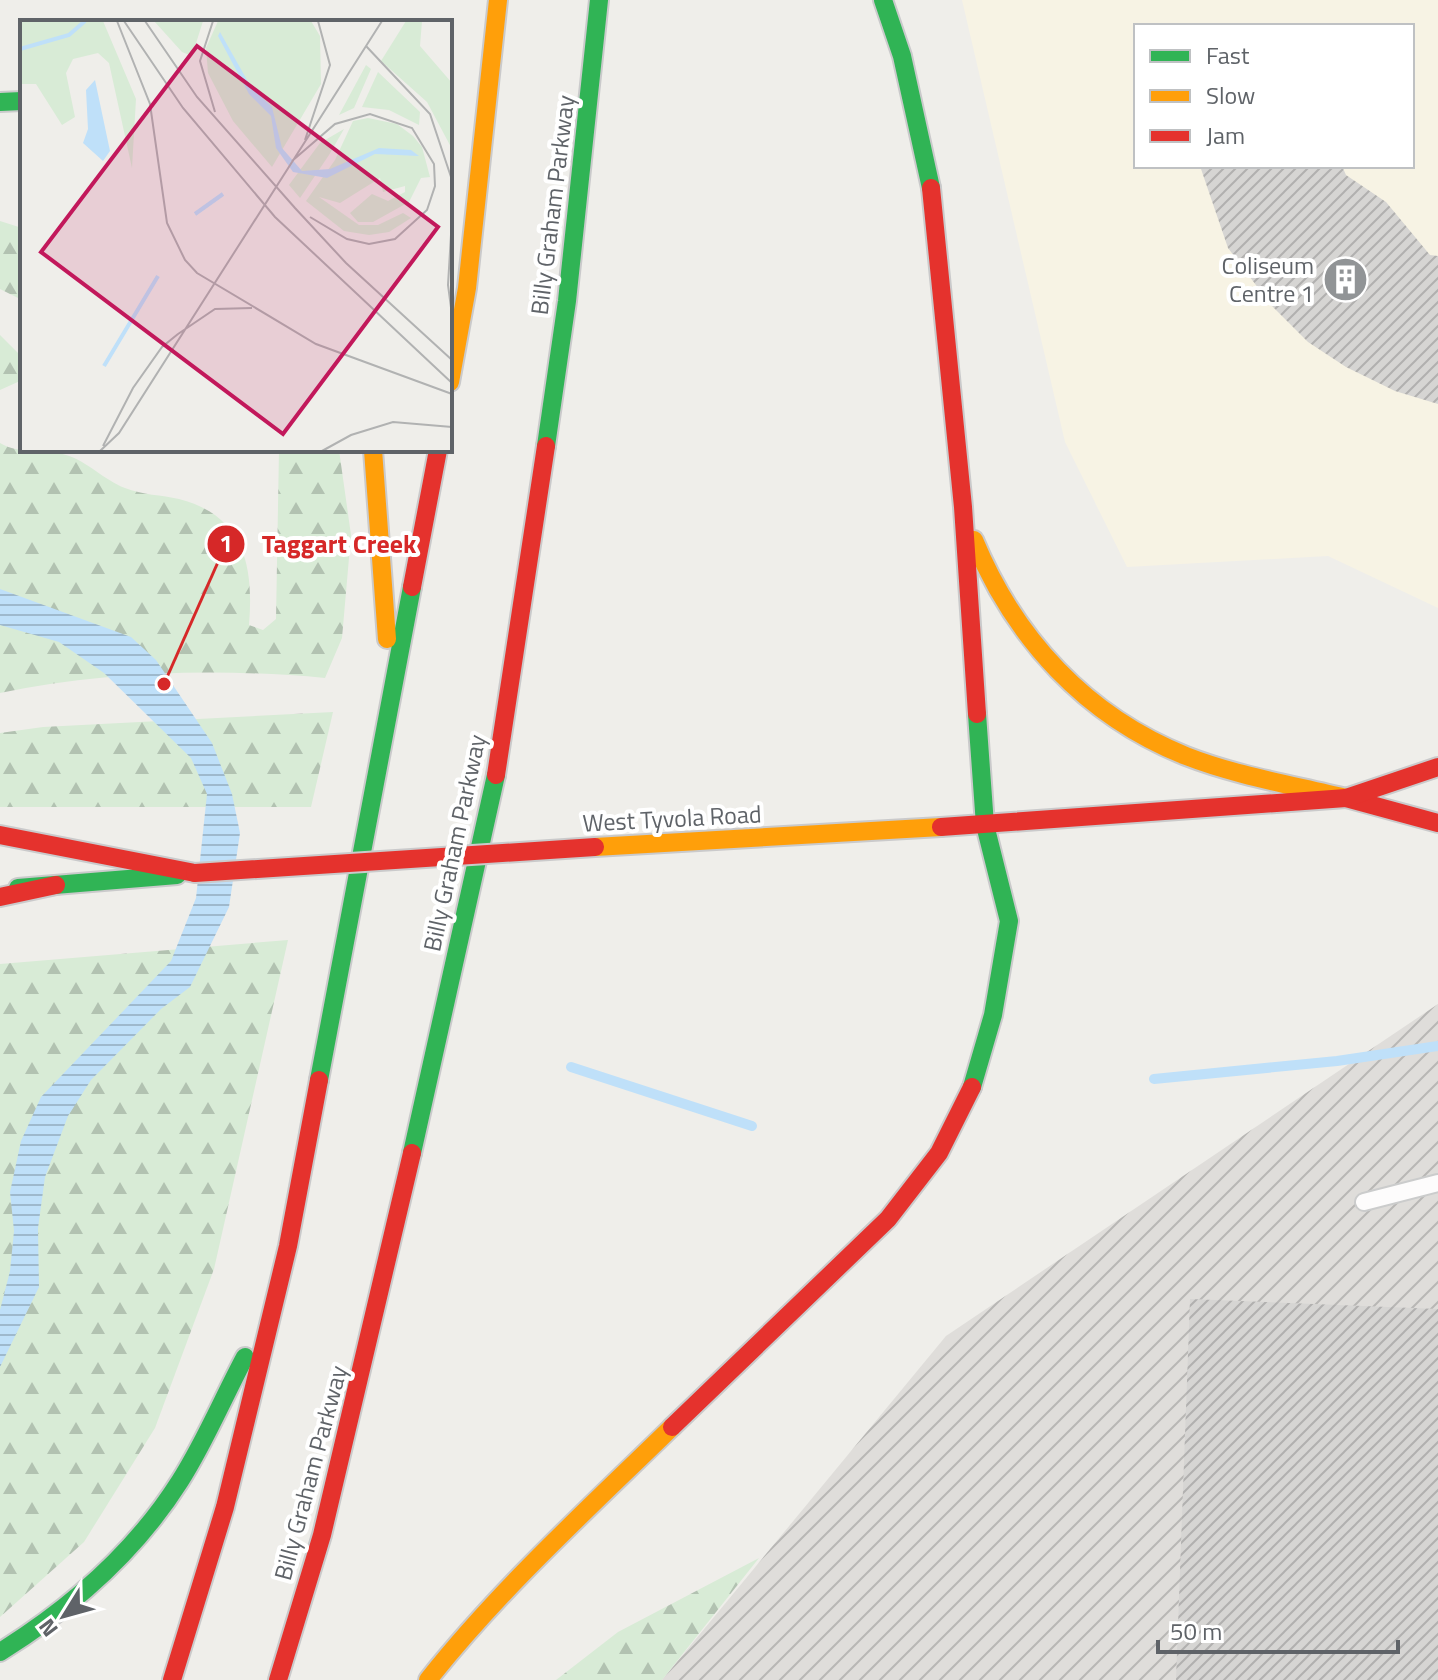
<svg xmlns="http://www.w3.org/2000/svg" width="1438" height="1680" font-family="'Titillium Web',sans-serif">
	<defs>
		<pattern id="industrial-furrows" width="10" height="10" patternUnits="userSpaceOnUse" patternTransform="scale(2)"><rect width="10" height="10" fill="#dfddda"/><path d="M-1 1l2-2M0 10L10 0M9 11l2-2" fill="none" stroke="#b8b7b5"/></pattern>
		<pattern id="forest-firs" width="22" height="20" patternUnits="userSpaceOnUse" patternTransform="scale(2)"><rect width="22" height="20" fill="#d8ebd6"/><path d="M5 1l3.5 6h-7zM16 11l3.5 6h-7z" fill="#b2c2b1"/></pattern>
		<pattern id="water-rules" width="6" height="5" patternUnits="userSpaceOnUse" patternTransform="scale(2)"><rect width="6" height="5" fill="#bfe0f9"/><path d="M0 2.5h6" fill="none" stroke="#9eb9cd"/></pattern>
		<pattern id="building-hatch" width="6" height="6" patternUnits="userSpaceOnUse" patternTransform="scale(2)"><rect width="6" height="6" fill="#d6d5d3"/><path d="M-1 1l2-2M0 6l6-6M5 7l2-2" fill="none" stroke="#b1b0af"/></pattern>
	</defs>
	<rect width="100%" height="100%" fill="#efeeea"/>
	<path fill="#f7f3e4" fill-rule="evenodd" d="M962,0h476v608l-110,-52 -201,11 -62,-125zM1136,26h276v140h-276z"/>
	<path fill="url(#industrial-furrows)" d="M1438,1004v676h-776l284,-344z"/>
	<g fill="url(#forest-firs)">
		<path d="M0,221l22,7v72l-22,-11z"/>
		<path d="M0,335l22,22 -2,24 -20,9z"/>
		<path d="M0,443c20,12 44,5 66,12 21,6 38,25 59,33 17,7 37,7 54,11 65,17 75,66 70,126l14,5 13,-11 3,-169h60l12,85 -9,103 -17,40c-107,-10 -219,-7 -325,15z"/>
		<path d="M333,712l-22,95h-311v-74l43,-6z"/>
		<path d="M288,940l-74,329 -59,159 -71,114 -84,75v-653z"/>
		<path d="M759,1558l-97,122h-106l62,-48z"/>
	</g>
	<path fill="url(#water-rules)" d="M0,589l131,48 25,23 56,83 20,51 8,39 -11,74 -39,80 -29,22 -70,71 -23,36 -23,61 -7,51 1,59 -39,80v-57l10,-39 4,-40 -4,-39 11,-51 20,-44 130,-136 25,-63 11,-104 -16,-36 -87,-85 -45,-31 -59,-17z"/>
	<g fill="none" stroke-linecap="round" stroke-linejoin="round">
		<g stroke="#bfe0f9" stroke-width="10">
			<path d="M571,1067l181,59"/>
			<path d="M1154,1079l183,-18 101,-15"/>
		</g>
	</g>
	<g fill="url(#building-hatch)">
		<path d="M1200,166h142l4,9 40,27 44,53 8,1v148l-43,-13 -49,-24 -38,-25 -37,-37 -43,-57z"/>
		<path d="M1190,1299l248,10v371h-262z"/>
	</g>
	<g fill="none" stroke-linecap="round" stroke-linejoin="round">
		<defs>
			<path id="lane" d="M1364,1202l74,-19"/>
			<g id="fast">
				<path d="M883,0l19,56 29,132"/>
				<path d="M0,102l22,-1"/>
				<path d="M546,446l21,-145 32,-301"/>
				<path d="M18,888l159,-13"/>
				<path d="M319,1080l93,-493"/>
				<path d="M972,1087l21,-72 16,-94 -24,-96 -8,-111"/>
				<path d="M412,1153l84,-378"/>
				<path d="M0,1652c71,-44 135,-100 180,-171 25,-39 43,-83 65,-124"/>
			</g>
			<g id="slow">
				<path d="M450,382l17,-94 31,-288"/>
				<path d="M373,450l14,189"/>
				<path d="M974,540c41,99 112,176 212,216 51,20 107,29 160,42"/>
				<path d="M595,847l346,-20"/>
				<path d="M428,1680c73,-92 160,-171 244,-253"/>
			</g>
			<g id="jam">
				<path d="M931,188l32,319 14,207"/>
				<path d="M412,587l26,-137"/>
				<path d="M496,775l50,-329"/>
				<path d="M1346,798l92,25"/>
				<path d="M941,827l405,-29 92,-31"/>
				<path d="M0,835l195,38"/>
				<path d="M0,897l56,-12"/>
				<path d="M672,1427l216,-208 51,-66 33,-66"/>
				<path d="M172,1680l53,-173 63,-261 31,-166"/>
				<path d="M278,1680l44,-145 90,-382"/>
			</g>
		</defs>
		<use href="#lane" stroke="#cbcccc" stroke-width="20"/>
		<use href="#fast" stroke="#cacacb" stroke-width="22"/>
		<use href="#slow" stroke="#cacacb" stroke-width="22"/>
		<use href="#jam" stroke="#cacacb" stroke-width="22"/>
		<use href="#lane" stroke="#fdfcfc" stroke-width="16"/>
		<use href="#fast" stroke="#30b455" stroke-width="18"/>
		<use href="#slow" stroke="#ff9f0a" stroke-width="18"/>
		<use href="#jam" stroke="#e5322d" stroke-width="18"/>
		<defs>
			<path id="jam-bridge" d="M195,873l400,-26"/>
		</defs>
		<use href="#jam-bridge" stroke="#cacacb" stroke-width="22" stroke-linecap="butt"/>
		<use href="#jam-bridge" stroke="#e5322d" stroke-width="18"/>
	</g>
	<defs>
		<symbol id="building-disc" viewBox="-11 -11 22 22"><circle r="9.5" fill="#919496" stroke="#fff"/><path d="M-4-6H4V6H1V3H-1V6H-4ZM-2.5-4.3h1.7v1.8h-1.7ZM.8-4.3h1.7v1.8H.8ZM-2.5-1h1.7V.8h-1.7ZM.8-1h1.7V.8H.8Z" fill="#fff"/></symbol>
	</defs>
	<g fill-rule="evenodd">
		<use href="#building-disc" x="1320" y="254" width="51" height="51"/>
	</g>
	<g text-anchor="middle" stroke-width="8" stroke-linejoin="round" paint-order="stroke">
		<g font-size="24" fill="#5f6368" stroke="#fff">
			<text transform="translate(553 205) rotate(-83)" y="8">Billy Graham Parkway</text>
			<text transform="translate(672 819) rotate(-3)" y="8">West Tyvola Road</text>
			<text transform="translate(455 843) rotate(-78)" y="8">Billy Graham Parkway</text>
			<text transform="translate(311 1473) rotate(-75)" y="8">Billy Graham Parkway</text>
		</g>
		<g font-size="24" fill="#5f6368" stroke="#fff" text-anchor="end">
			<text x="1314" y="274">Coliseum<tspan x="1314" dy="28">Centre 1</tspan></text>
		</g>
	</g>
	<g transform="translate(20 20)">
		<rect width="432" height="432" fill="#efeeea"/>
		<path d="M5,1h78l33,78 -4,69 -23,-105 -11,-10 -25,6 -7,14 9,44 -13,8 -26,-41h-16v-61zM134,1h49l-11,35 -10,-4zM198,1h93l9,15 1,48 -49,83 -39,-46 -25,-48 -2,-25zM386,1h16l-2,25 32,37v66l-25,-47 -46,-41zM346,45l5,4 -17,39 -15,7zM358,52l42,40 -1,13 -30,-15 -27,-3zM348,98l29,6 16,12 9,11 8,30 -9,1 -12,24 -36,20h-15l-8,-9 22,-19 16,7 17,-9v-6l-22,6 -3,-14 -40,25 -21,-6 40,28h19l25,-12 8,5 -22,14 -20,3 -25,-4 -38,-30 29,-41 18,-39zM324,109l-15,26 -29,43 -11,-13 31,-42z" fill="#d8ebd6"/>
		<path d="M200,12l31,55 21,20 10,41 20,23 28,-2 49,-21 32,2 8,6 -44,-2 -48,24 -34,-6 -17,-24 -5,-32 -22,-22 -31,-58zM75,60l15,71 -7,10 -20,-18 5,-14 -2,-39z" fill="#bfe0f9"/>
		<path fill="none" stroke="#bfe0f9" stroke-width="4" d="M0,29l49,-14 16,-14M175,194l28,-20M84,346l54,-90"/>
		<path fill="none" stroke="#b1b2b2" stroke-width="2" d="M97,1l33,83 17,119 18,37 12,13 119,71 136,50M104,1l59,87 92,109 177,166M125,1l52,76 98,111 51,55 106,97M193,1l-13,40 15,51M346,26l64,68 22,66M285,120l25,-75 -12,-44M272,141l43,-37 35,-10 42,14 22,36 1,22 -8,24 -32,29 -26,5 -22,-5 -37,-22M432,198l-4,67 4,30M158,314l37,-25 37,-1M83,426l30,-58 29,-41 16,-13M80,431l19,-18 263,-412M302,431l29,-16 42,-13 59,5"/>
		<path fill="#c2185b" fill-opacity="0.15" stroke="#c2185b" stroke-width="4" d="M177,26l241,181 -155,207 -242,-182z"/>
		<rect width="432" height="432" fill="none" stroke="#5f6368" stroke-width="4"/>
	</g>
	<path fill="none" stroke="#d62828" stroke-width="3" d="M164 684L226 544"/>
	<g fill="#d62828" stroke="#fff" stroke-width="3">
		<circle cx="164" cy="684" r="8"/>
		<circle cx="226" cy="544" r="20"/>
	</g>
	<g font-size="24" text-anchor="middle" font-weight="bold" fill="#fff">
		<text x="226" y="552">1</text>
	</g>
	<g font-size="26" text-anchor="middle" font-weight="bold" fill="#d62828" stroke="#fff" stroke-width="8" stroke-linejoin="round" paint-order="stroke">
		<text x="339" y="553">Taggart Creek</text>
	</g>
	<rect x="1134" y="24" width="280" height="144" fill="#ffffff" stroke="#bfc1c3" stroke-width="2"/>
	<rect x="1150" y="50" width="40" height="12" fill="#30b455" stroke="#bfc1c3" stroke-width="2"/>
	<text x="1206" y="64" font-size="24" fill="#5f6368">Fast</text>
	<rect x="1150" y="90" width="40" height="12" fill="#ff9f0a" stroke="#bfc1c3" stroke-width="2"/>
	<text x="1206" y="104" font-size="24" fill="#5f6368">Slow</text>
	<rect x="1150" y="130" width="40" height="12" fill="#e5322d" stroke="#bfc1c3" stroke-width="2"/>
	<text x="1206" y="144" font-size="24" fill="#5f6368">Jam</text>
	<g transform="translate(64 1616) rotate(233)" stroke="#ffffff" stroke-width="6" paint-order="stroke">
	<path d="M0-6L14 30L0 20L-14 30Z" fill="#5f6368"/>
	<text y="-12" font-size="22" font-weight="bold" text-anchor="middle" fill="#5f6368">N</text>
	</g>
	<path d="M1158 1640v12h240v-12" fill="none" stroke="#5f6368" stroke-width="4"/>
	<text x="1170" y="1640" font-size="24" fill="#5f6368" stroke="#ffffff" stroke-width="6" paint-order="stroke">50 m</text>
</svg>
